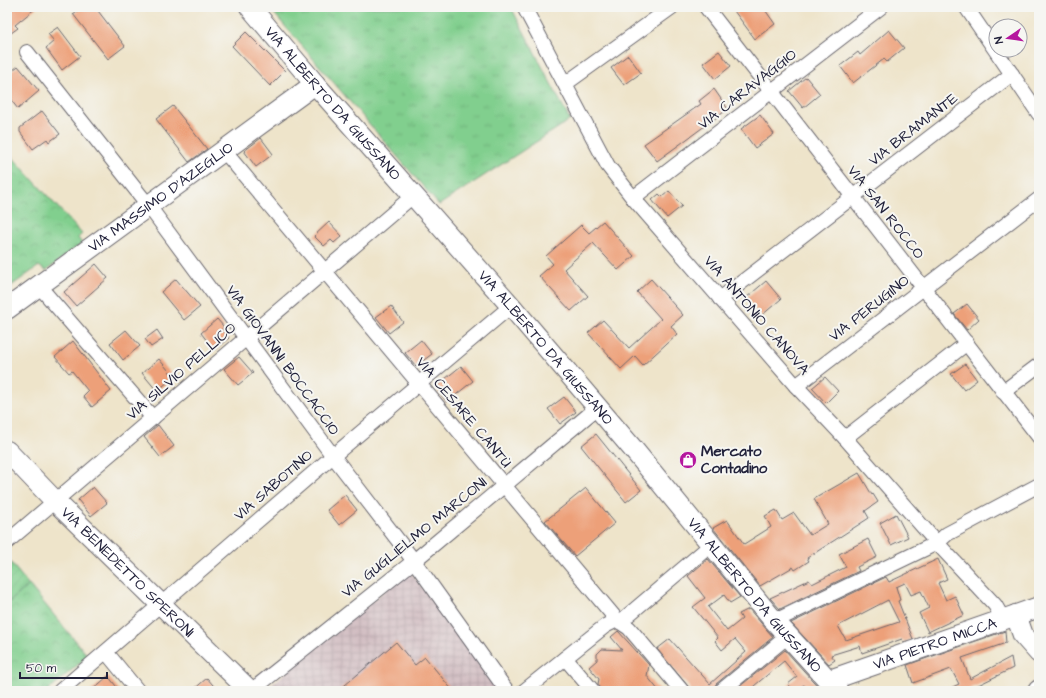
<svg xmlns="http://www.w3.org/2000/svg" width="1046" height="698" font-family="'Architects Daughter',sans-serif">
	<defs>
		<pattern id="industrial-grid" width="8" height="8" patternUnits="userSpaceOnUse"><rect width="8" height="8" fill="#d2bec2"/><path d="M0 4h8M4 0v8" fill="none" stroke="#b4a3a8"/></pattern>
		<pattern id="grass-tufts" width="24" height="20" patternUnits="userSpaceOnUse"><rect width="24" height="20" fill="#81cf8e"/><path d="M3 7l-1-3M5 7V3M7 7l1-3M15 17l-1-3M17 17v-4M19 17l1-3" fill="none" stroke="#6fb17b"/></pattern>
		<pattern id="park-crowns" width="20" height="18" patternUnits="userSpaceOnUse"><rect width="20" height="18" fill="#81cf8e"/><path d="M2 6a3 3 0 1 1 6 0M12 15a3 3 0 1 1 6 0" fill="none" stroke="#6fb17b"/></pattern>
		<pattern id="garden-furrows" width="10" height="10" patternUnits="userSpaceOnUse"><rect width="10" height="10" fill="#81cf8e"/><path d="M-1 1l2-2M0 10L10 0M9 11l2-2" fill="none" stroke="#6fb17b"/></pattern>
	</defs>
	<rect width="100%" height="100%" fill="#f6f6f2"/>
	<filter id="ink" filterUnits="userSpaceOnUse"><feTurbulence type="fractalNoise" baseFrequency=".025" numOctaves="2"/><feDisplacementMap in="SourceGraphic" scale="8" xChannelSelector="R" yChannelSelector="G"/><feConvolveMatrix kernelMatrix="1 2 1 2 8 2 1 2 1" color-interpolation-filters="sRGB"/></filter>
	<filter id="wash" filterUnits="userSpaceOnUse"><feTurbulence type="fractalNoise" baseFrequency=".012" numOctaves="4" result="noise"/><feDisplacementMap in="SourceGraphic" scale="16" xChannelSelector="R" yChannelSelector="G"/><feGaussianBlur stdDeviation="0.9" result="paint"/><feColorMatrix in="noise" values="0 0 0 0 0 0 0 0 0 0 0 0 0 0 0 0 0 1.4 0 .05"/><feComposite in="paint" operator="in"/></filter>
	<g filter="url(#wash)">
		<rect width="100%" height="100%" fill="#eee4ca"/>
		<path fill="url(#industrial-grid)" d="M406,573l7,2 87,116h-235l1,-2z"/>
		<path fill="url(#grass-tufts)" stroke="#527864" d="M279,7h232l59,113 -131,85 -167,-194z"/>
		<g fill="url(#park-crowns)" stroke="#527864">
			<path d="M7,151l75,83 -4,4 4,5 -36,28 -7,-5 -32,23z"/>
			<path d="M29,585l59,71 -41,35h-40v-87z"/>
		</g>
		<path fill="url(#garden-furrows)" stroke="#527864" d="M7,558l22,27 -22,19z"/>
		<g id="blocks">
			<g fill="#eda079" fill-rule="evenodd">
				<path d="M7,7h30l-22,18 3,3 -11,8z"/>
				<path d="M83,7h12l30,39 -17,13 -35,-45z"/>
				<path d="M731,7h32l12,17 -20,15z"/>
				<path d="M58,27l22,29 -18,14 -16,-22 8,-7 -6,-7z"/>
				<path d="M889,30l15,18 -17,14 -3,-3 -31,24 -13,-17 18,-14 2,3z"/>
				<path d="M246,32l39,39 -15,15 -38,-40z"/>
				<path d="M719,51l12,15 -16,13 -12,-16z"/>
				<path d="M628,55l13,18 -17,12 -13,-17z"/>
				<path d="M18,66l21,25 -21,18 -11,-14v-20z"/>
				<path d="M806,77l14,17 -17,14 -14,-17z"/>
				<path d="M714,89l14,20 -71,52 -13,-17 57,-40 -2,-3z"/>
				<path d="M173,106l34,43 -18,13 -33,-43z"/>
				<path d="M42,111l18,23 -11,8 -2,-3 -14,10 -13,-17v-4z"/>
				<path d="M760,115l14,19 -19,14 -14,-19z"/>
				<path d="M261,138l12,16 -17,13 -12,-16z"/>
				<path d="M669,191l13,15 -15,12 -15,-18 7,-6 3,3z"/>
				<path d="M603,221l31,35 -16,14 -25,-27 -29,26 24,27 -17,15 -32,-35 14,-12 -7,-8 35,-31 8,8z"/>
				<path d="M329,222l13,14 -8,7 -3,-3 -7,6 -10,-10z"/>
				<path d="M96,264l12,14 -32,28 -12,-14z"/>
				<path d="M176,279l24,28 -16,13 -23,-28z"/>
				<path d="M651,279l32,36 -12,11 6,8 -34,31 -8,-9 -14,13 -33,-36 15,-13 26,28 32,-29 -24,-27z"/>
				<path d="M766,281l15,18 -20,17 -15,-18z"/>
				<path d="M967,304l12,15 -12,11 -13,-16z"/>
				<path d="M391,306l12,16 -14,11 -13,-16z"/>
				<path d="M217,319l7,8 -2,2 7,9 -15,12 -13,-17z"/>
				<path d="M126,330l14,16 -17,14 -13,-17z"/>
				<path d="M157,330l6,9 -12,8 -6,-8z"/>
				<path d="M421,340l11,14 -16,12 -11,-13z"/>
				<path d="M73,341l38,50 -19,16 -9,-11 5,-5 -16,-20 -3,2 -14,-16z"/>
				<path d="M239,357l14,16 -15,12 -14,-16z"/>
				<path d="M159,359l15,18 -17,14 -15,-18z"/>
				<path d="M965,364l12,16 -13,10 -13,-16z"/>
				<path d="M461,366l12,15 -26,21 -12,-15z"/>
				<path d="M825,377l13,14 -12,12 -14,-15z"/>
				<path d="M564,397l12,15 -16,12 -12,-15z"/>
				<path d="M158,425l16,21 -14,11 -16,-20z"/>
				<path d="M596,434l45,56 -15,12 -45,-56z"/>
				<path d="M859,473l13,22 1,-1 5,8 -13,9 4,7 -62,40 2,3 -14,9 -2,-3 -33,19 -47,-58 14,-8 17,24 27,-17 -6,-11 11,-6 6,10 12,-7 16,22 18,-11 -14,-25z"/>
				<path d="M93,487l14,16 -16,13 -13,-16z"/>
				<path d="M586,488l29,35 -40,33 -30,-35z"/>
				<path d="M345,495l12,15 -18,15 -12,-15z"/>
				<path d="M896,514l12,23 -17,8 -11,-22z"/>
				<path d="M868,539l9,18 -20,10 2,4 -79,38 -10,-11 39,-18 3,4 34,-17 -7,-13z"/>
				<path d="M708,559l32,38 -10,6 -6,-8 -16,12 19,24 15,-12 -3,-5 10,-5 24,28 -57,47 -3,7h-21l-35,-42 13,-10 40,45 36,-32 -11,-13 -13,11 -7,-9 3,-3 -25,-31 12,-9 -17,-22z"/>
				<path d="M938,559l9,20 -9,4 8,17 9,-4 9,19 -36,17 -9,-19 10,-5 -8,-17 -10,4 -6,-12 -9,4 4,13 -2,1 15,38 -10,3 -1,-3 -40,14 -2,-7 -29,9 4,5 -6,4 -38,-41 95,-46 3,5zM888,600l11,22 -53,18 -8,-14z"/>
				<path d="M618,631l31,34 -2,11 12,15h-58l-3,-7 1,-5 -10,-12 8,-7v-6l5,-5 20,1 -11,-13z"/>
				<path d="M1005,631l1,12 -44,15 8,21 41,-22 2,11 -47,23h-22l15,-7 -8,-15 -38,14 -6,-18z"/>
				<path d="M396,642l19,23 10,-8 28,34h-115z"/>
				<path d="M785,650l37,41h-13l-5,-6 -10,6 -6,-7 9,-7 -13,-16 -30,25 4,5h-24z"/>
				<path d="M108,676l12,15h-29z"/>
				<path d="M207,678l11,13h-26z"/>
			</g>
		</g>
	</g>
	<g filter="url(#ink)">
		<use href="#blocks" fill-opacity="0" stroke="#69666d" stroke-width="1"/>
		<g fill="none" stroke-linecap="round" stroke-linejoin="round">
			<defs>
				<g id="street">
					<path d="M524,7l84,159 25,32 163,188 49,52 92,105 58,62 8,14"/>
					<path d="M706,7l333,430"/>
					<path d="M966,7l73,107"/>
					<path d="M27,52l121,153 185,251 81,105 93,130"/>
					<path d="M565,84l107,-77"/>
					<path d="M224,151l393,469 12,8 53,63"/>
					<path d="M633,198l248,-191"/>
					<path d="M39,286l114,132"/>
					<path d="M720,299l292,-225"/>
					<path d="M796,386l243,-187"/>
					<path d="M1003,392l36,-27"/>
					<path d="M845,438l122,-95"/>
					<path d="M7,542l407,-347"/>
					<path d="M775,621l162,-78 10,-9 92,-49"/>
					<path d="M620,622l92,-78"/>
					<path d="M106,652l32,39"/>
					<path d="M565,658l28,33"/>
					<path d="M60,691l273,-235 178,-150"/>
					<path d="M251,691l163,-130 184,-154"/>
					<path d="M524,691l81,-65 12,-6"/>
					<path d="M721,691l67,-55"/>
				</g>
				<g id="secondary">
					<path id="s1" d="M250,7l65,77 196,222 122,143 137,167 68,75"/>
					<path id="s2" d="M7,309l308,-225"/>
					<path id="s3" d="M7,451l48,50 195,190"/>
					<path d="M1016,615l7,20 16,18"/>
					<path id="s4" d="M830,680l209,-73"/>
					<path d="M1038,691l1,-1"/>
				</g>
			</defs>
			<use href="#street" stroke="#69666d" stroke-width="16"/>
			<use href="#secondary" stroke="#69666d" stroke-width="22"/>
			<use href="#street" stroke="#fff" stroke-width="14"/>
			<use href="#secondary" stroke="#fff" stroke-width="20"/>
		</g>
	</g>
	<defs>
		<symbol id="shop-disc" viewBox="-11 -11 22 22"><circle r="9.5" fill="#b5179e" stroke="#f6f6f2"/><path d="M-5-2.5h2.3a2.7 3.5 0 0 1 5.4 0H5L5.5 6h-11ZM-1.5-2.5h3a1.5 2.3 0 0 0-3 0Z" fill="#fff"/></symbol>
	</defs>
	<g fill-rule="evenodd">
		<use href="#shop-disc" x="678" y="450" width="20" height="20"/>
	</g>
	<g text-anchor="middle" stroke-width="4" stroke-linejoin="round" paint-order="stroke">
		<g font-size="15" fill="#22223b" stroke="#f6f6f2">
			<text transform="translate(747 89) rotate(-38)" y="5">VIA CARAVAGGIO</text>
			<text dy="5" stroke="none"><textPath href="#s1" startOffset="127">VIA ALBERTO DA GIUSSANO</textPath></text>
			<text transform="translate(913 129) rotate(-38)" y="5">VIA BRAMANTE</text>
			<text dy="5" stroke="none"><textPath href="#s2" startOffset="190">VIA MASSIMO D'AZEGLIO</textPath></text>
			<text transform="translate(886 212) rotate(52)" y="5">VIA SAN ROCCO</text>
			<text transform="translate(869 308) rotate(-38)" y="5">VIA PERUGINO</text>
			<text transform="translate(757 315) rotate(49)" y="5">VIA ANTONIO CANOVA</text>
			<text dy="5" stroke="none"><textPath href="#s1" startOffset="451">VIA ALBERTO DA GIUSSANO</textPath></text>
			<text transform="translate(283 360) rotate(54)" y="5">VIA GIOVANNI BOCCACCIO</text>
			<text transform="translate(181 371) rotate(-41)" y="5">VIA SILVIO PELLICO</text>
			<text transform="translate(464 412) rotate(50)" y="5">VIA CESARE CANTÙ</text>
			<text transform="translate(273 485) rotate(-41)" y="5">VIA SABOTINO</text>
			<text transform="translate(414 537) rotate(-39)" y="5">VIA GUGLIELMO MARCONI</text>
			<text dy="5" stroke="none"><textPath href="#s3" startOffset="171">VIA BENEDETTO SPERONI</textPath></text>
			<text dy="5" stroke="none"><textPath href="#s1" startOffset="775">VIA ALBERTO DA GIUSSANO</textPath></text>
			<text dy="5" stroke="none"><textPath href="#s4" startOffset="111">VIA PIETRO MICCA</textPath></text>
		</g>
		<g font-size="15" font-weight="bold" fill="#22223b" stroke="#f6f6f2" text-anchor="start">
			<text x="701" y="456">Mercato<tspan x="701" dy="17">Contadino</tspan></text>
		</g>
	</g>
	<rect width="1046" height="698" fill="none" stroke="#f6f6f2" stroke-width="24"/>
	<g transform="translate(1008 38) rotate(257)"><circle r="19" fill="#f6f6f2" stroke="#a1a1a9"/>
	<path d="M0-3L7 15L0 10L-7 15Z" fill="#b5179e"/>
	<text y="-6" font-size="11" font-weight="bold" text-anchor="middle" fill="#22223b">N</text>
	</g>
	<path d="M20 672v6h87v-6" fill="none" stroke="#22223b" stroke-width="2"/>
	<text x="26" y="672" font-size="12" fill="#22223b" stroke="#f6f6f2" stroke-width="3" paint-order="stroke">50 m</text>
</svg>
